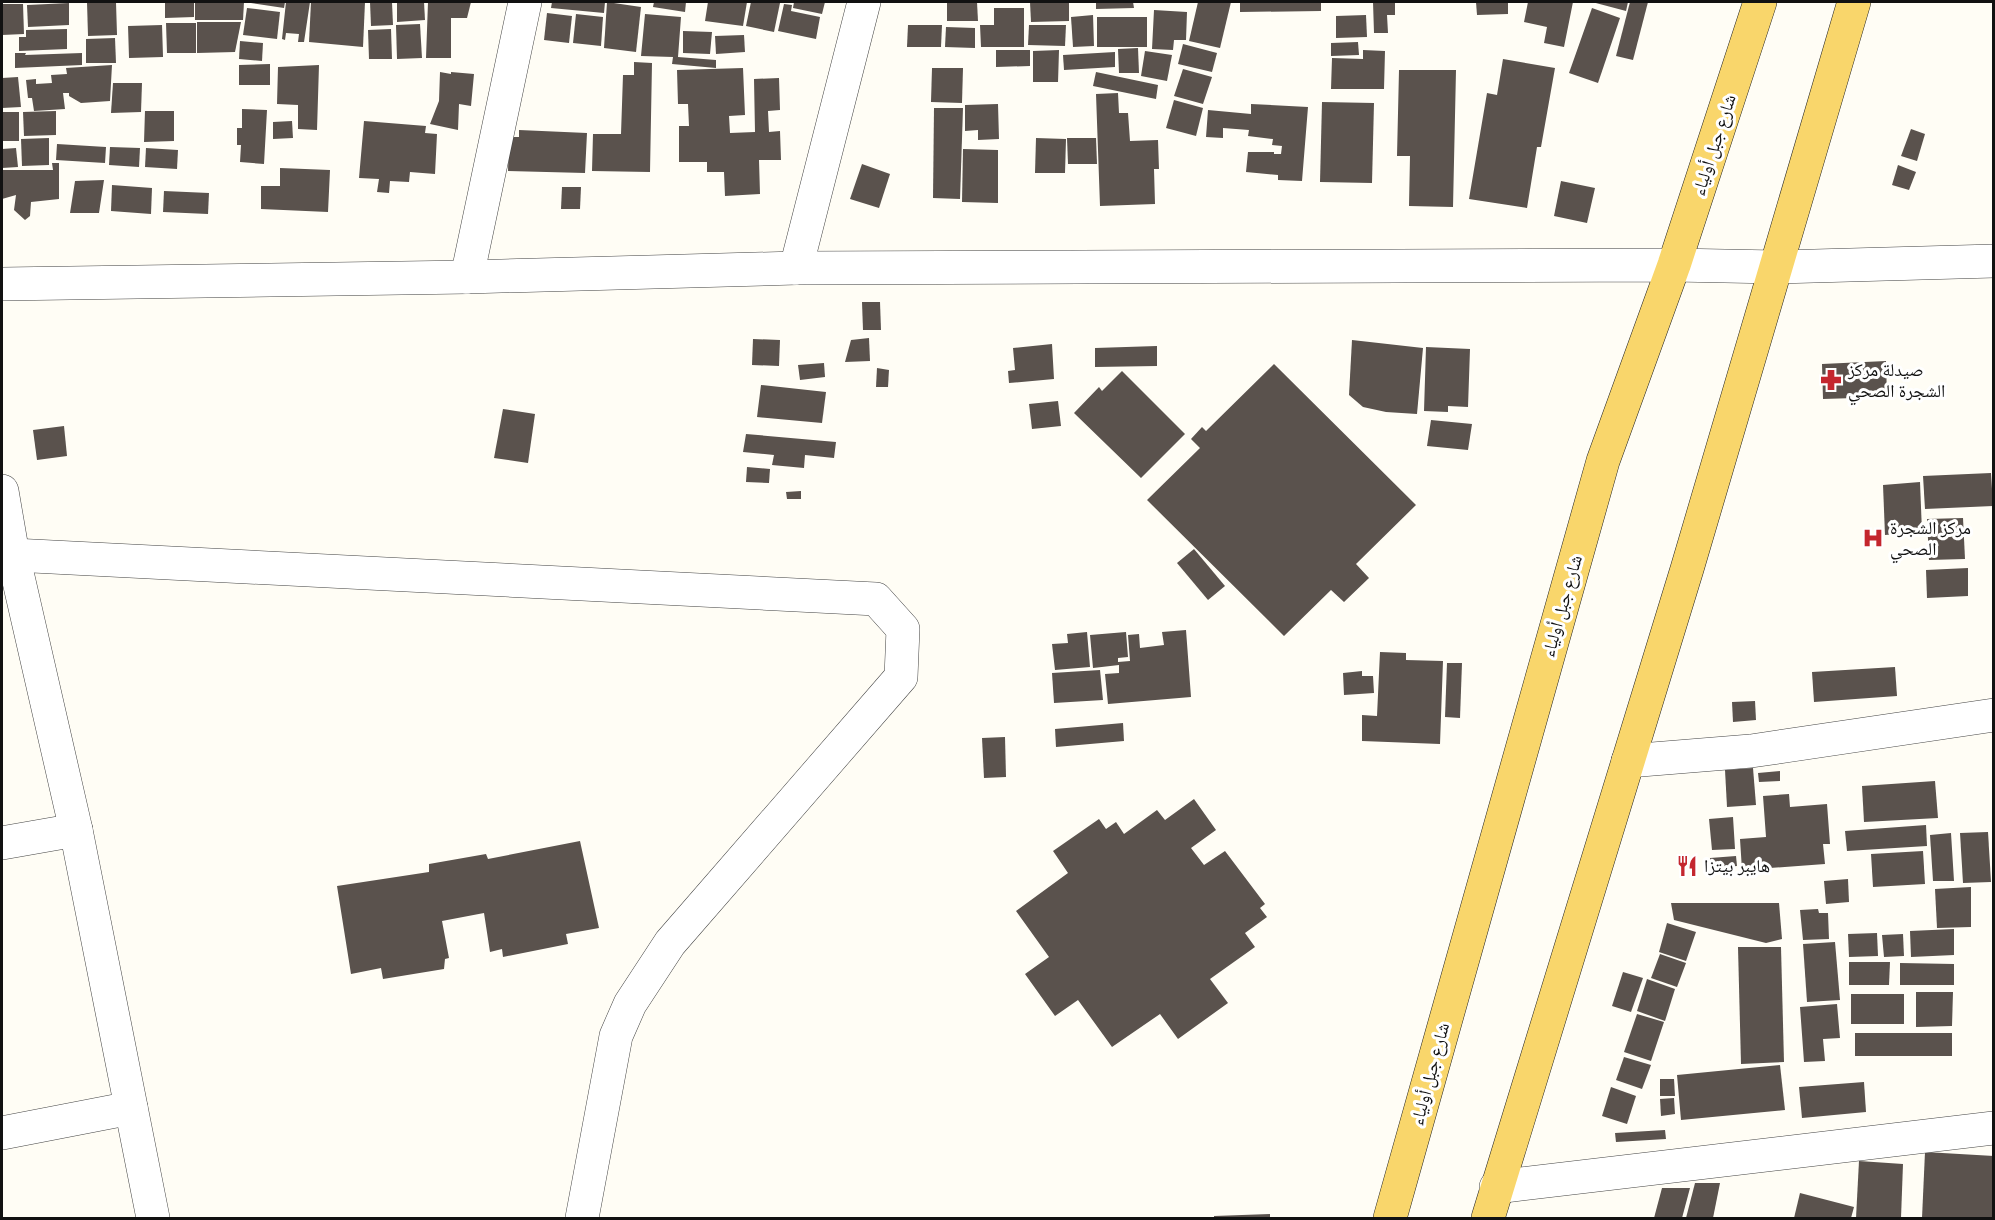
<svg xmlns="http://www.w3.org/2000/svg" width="1995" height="1220" font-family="'Source Serif 4','Noto Naskh Arabic',serif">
	<rect width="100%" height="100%" fill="#fffdf5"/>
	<g fill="#5a524d">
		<path d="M87,2h29l1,33 -29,1z"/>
		<path d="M165,2h29v15l-29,1z"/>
		<path d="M195,2h49l-1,18h-48z"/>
		<path d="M244,2h41l-1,6z"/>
		<path d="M286,2h24l-6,40h-6l1,-8 -13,-1 -1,7 -3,-1z"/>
		<path d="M311,2h54l-2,45 -54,-5z"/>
		<path d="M370,2h22l1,23 -22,1z"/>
		<path d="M397,2h27l1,18 -28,2z"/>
		<path d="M428,2h43l-4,16h-16v40h-25z"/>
		<path d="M552,2h53l-1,11 -53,-5z"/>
		<path d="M607,2l34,5 -5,45 -32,-4z"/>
		<path d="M654,2h32l-1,10 -32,-5z"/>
		<path d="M708,2h39l-4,24 -38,-5z"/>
		<path d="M751,2l29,1 -6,29 -28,-6z"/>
		<path d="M794,2h31l-3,12 -29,-6z"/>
		<path d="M947,2h30l1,19h-31z"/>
		<path d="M1030,2h39v19l-38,1z"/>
		<path d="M1096,2h37l1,6 -38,1z"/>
		<path d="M1198,2h33l-11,46 -31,-7z"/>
		<path d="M1240,2h81v9l-81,1z"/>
		<path d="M1373,2h22v13h-8l1,18h-14z"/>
		<path d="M1476,2h32v12l-31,1z"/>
		<path d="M1528,2l24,1v-1h21l-9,45 -20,-4 3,-16 -23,-5z"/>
		<path d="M1592,2h36l-2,9z"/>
		<path d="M1630,2h18l-15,58 -17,-4z"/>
		<path d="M69,3v22l-41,2 -1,-22z"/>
		<path d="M2,4h21l1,30 -22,1z"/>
		<path d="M784,4l8,1 -1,6 29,6 -4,22 -38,-8z"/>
		<path d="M247,8l33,4 -3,27 -34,-4z"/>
		<path d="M994,8h30v39h-43l-1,-22h14z"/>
		<path d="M1592,8l28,10 -22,65 -29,-10z"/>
		<path d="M1154,10l33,2 -1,28h-12l-1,10 -21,-1z"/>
		<path d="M547,13l25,3 -3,27 -25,-3z"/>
		<path d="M576,14l27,3 -2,29 -28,-3z"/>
		<path d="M645,14l36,3 -3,40 38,3v8l-44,-4 1,-7 -32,-1z"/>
		<path d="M1093,15l1,31 -21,1 -2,-30z"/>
		<path d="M1366,15l1,22 -31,1v-22z"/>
		<rect x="1097" y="17" width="50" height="30"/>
		<path d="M197,22h44l-6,30 -38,1z"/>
		<path d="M166,23h30v30h-29z"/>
		<path d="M420,24l2,34 -25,1 -1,-34z"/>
		<path d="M162,25l1,32 -34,1 -1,-32z"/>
		<path d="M908,25h34l-1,22h-34z"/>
		<path d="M1029,25h37l-1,21 -37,-1z"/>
		<path d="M946,27l29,1v20l-30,-1z"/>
		<path d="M67,29v20l-48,2v-14h7v-7z"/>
		<path d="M391,29l1,30h-23l-1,-29z"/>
		<path d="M683,31l29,1 -2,22 -27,-1z"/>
		<path d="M744,35l1,17 -29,2 -1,-18z"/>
		<path d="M115,38l1,25h-30v-24z"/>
		<path d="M240,41l23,2 -1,18 -23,-2z"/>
		<path d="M1358,42l1,13 -28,1v-13z"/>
		<path d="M1183,44l34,9 -5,19 -34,-8z"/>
		<path d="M1138,48l1,25h-20l-1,-24z"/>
		<path d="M996,50h34v16l-34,1z"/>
		<path d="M1059,50l-1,32h-25v-31z"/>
		<path d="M1363,50l22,1 -1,38h-53l1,-31 31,1z"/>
		<path d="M1145,51l27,4 -5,26 -26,-5z"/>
		<path d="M1115,52v15l-51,3 -1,-15z"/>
		<path d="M15,53h11l-1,2 57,-2v12l-67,3z"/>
		<path d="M1503,59l52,9 -14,79h-4l-10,61 -58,-9 18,-106 10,2z"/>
		<path d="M634,62l18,1 -2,109 -58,-1 1,-37h28l2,-59h11z"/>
		<path d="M270,64v21h-31v-20z"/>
		<path d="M112,65l-2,36 -29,2 -12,-7v-3h-6l2,16 -31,2 -2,-13h-4l-2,-18 10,-1v5l16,-1 -1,-8 16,-1 -1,-6z"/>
		<path d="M319,65l-2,65 -19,-1v-24l-21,-1 1,-37z"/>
		<path d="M743,68l2,47 -16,1 1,17 25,-1 -1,-53 25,-1 1,32 -12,1 1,21 11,-1 1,29h-22l1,34 -35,2 -1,-24h-17v-10h-28v-36h10l-1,-22h-10l-1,-34z"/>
		<path d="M932,68h31l-1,35 -31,-1z"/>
		<path d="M1183,69l29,8 -9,27 -29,-8z"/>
		<path d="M1399,70h57l-3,137 -44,-1 1,-50h-13z"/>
		<path d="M440,72l11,2v-2l23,2 -3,32 -12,-2 -1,26 -28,-6 9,-23z"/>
		<path d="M1096,72l62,13 -2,14 -63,-13z"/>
		<path d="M18,77l3,30 -19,1v-30z"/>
		<path d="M113,83h29l-1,29 -30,1z"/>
		<path d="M1118,93l1,20h9l2,28 28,-1 1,29h-5l1,35 -55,2 -4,-112z"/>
		<path d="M1174,100l29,8 -7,28 -30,-8z"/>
		<path d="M1322,102l52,1 -2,80 -52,-1z"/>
		<path d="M998,104l1,35 -21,1v-10l-13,1v-26z"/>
		<path d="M1251,104l57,3 -6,74 -24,-1v-5l-32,-3 2,-20h26v2h7l1,-8 -10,-1 1,-6 -25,-3 1,-6 -26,-2v10l-17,-1 2,-27 43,4z"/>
		<path d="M934,108h29l-3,91 -27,-1z"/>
		<path d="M242,109l25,1 -3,54 -24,-2 1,-17h-4v-17h5z"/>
		<path d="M56,111v24l-32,1 -1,-24z"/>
		<path d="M145,111h29v30l-30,1z"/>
		<rect x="2" y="112" width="17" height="29"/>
		<path d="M292,121l1,17 -20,1v-17z"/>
		<path d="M364,121l62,5 -1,7 12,1 -2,40 -25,-2 -1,10 -19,-1 -1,12 -12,-1 2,-13 -20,-1z"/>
		<path d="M1911,129l14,5 -8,27 -16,-5z"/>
		<path d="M519,130l68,3 -2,40 -77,-2 1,-34h10z"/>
		<path d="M49,138v27l-27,1 -1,-27z"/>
		<path d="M1036,138l30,1 -1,34h-30z"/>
		<path d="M1067,138h29l1,26h-29z"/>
		<path d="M57,144l49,3 -1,16 -49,-3z"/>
		<path d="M110,147l30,1 -1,19 -30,-2z"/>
		<path d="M16,148l2,19 -16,1v-19z"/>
		<path d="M146,148l32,2 -1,19 -32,-2z"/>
		<path d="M963,149l35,1v53l-36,-1z"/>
		<path d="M52,163h7v36l-28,3 -1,14 -5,4 -11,-10 2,-15 -14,4 1,-29h50z"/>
		<path d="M862,164l28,10 -11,34 -29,-9z"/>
		<path d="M1898,165l18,7 -7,18 -17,-5z"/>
		<path d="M280,168l50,2 -2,42 -67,-3v-23h19z"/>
		<path d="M104,180l-5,33h-29l5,-32z"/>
		<path d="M1561,181l34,7 -8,35 -33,-7z"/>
		<path d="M112,185l40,3 -1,26 -40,-3z"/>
		<path d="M562,187h19l-1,22h-19z"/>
		<path d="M164,191l45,2 -1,21 -45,-2z"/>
		<path d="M862,302h18l1,28h-18z"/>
		<path d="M869,338l1,23 -25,1 6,-22z"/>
		<path d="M753,339l27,1 -1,26 -27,-1z"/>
		<path d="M1352,340l71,8 -6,66 -31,-2 -23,-5 -14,-12z"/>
		<path d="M1052,344l2,35 -45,4 -1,-12 7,-1 -2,-22z"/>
		<path d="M1157,346v20l-62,1v-19z"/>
		<path d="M1426,347l44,2 -2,58 -20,-1v6l-24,-1z"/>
		<path d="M1886,361l1,36 -64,2 -1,-35z"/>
		<path d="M824,363l1,14 -25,3 -2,-15z"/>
		<path d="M1274,364l142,141 -60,59 13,14 -25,24 -13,-12 -47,46 -137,-136 53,-52 -9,-9 11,-12 4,4z"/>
		<path d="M877,368l12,2 -1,17h-12z"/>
		<path d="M1122,371l63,63 -44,44 -67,-65 25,-26 3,4z"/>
		<path d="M761,385l65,7 -4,31 -65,-6z"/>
		<path d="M1058,401l3,25 -29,3 -3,-25z"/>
		<path d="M503,409l32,5 -7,49 -34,-5z"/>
		<path d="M1431,420l41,4 -4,26 -41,-4z"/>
		<path d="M64,426l3,30 -30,4 -4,-30z"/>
		<path d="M746,434l90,8 -2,16 -29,-3 -1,13 -32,-3 2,-10 -31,-3z"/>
		<path d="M747,467l23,2 -1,14 -23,-1z"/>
		<path d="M1991,473l2,33 -68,3 -2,-33z"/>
		<path d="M1920,482l2,50 -37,3 -2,-50z"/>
		<path d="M801,491v8h-14l-1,-7z"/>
		<path d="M1963,518l2,41 -36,1 -2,-41z"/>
		<path d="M1194,549l31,37 -17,14 -31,-37z"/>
		<path d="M1968,568v28l-41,2 -1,-28z"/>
		<path d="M1186,630l5,67 -83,7 -3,-30 14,-1v-8l-26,3 -3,-33 36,-3 2,25 -10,1v4l12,-1 -2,-26 11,-1 1,14 24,-3 -2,-13z"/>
		<path d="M1087,632l3,35 -35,3 -3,-26 16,-1 -1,-9z"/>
		<path d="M1380,652l26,1v7l37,1 -3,83 -78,-3v-26l15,1z"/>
		<path d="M1447,663h15l-2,55 -15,-1z"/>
		<path d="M1895,667l2,29 -83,6 -2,-30z"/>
		<path d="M1100,670l3,30 -49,3 -2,-30z"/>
		<path d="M1362,671v5h11l1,17 -30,2 -1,-22z"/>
		<path d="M1755,701l1,19 -23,2 -1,-20z"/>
		<path d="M1123,723l1,18 -68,6 -1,-18z"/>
		<path d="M1005,737l1,40 -22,1 -2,-40z"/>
		<path d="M1753,768l3,37 -29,2 -2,-37z"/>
		<path d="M1780,771v10l-21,1 -1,-9z"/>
		<path d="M1935,781l3,37 -74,4 -2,-36z"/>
		<path d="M1789,794l1,13 37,-3 3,40h-7l2,20 -83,6 -2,-31 26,-2 -3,-41z"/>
		<path d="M1194,799l22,31 -25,18 13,17 21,-14 40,53 -5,4 7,9 -22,16 10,14 -45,32 18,24 -50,36 -18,-25 -48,33 -34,-47 -23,16 -30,-42 24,-17 -33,-46 52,-38 -15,-22 46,-32 7,10 10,-7 8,12 33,-24 8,10z"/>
		<path d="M1733,817l2,32 -23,1 -3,-31z"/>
		<path d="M1926,825l1,21 -80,5 -2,-20z"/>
		<path d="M1988,832l3,50 -28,1 -3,-50z"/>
		<path d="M1951,833l3,48h-21l-3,-46z"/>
		<path d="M580,841l19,87 -33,6 2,10 -65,13 -1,-8 -12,3 -6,-39 -42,8 7,37 -4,1 -1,10 -61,10 -2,-11 -30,6 -14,-88 92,-14v-8l57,-10 2,5z"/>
		<path d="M1923,851l2,33 -52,3 -2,-33z"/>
		<path d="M1736,856l1,10 -26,2 -1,-10z"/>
		<path d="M1848,879l1,23 -23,2 -2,-23z"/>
		<path d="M1971,887v40l-34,1 -2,-39z"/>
		<path d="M1671,903h108l3,36 -16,4 -92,-23z"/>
		<path d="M1818,909l1,4h9l1,26 -26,1 -3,-30z"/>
		<path d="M1667,923l29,9 -10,29 -27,-9z"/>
		<path d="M1954,929v26l-43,2 -1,-26z"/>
		<path d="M1877,933l1,23 -29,1 -1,-23z"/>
		<path d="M1903,934l1,22 -20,1 -2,-22z"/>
		<path d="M1835,942l5,58 -33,2 -4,-58z"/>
		<path d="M1738,947h43l3,115 -43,2z"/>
		<path d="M1660,954l26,9 -9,24 -26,-9z"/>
		<path d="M1849,962h41l-1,23h-40z"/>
		<path d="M1900,963l54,1v21h-54z"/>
		<path d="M1623,972l20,6 -12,34 -19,-6z"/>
		<path d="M1647,979l28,10 -10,32 -28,-10z"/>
		<path d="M1916,992h37l-1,34 -36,1z"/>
		<rect x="1851" y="994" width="53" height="30"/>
		<path d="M1837,1004l3,34 -17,1 2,22 -21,1 -4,-55z"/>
		<path d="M1637,1014l27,8 -13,39 -27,-9z"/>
		<rect x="1855" y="1033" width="97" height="23"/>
		<path d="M1624,1057l27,8 -9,24 -26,-9z"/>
		<path d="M1780,1065l5,45 -104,10 -4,-45z"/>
		<path d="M1660,1079h14l1,17h-15z"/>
		<path d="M1864,1082l2,30 -64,6 -3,-31z"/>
		<path d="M1611,1087l25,9 -9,28 -25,-8z"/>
		<path d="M1674,1098l1,16 -14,2 -1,-17z"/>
		<path d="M1665,1130l1,9 -50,3 -1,-9z"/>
		<path d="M1925,1152l69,4v62h-72z"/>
		<path d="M1859,1161l44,3 -2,54h-45z"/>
		<path d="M1695,1183h25l-7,35h-27z"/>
		<path d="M1662,1188h28l-8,30h-28z"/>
		<path d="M1800,1193l54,14 -3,11h-57z"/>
		<path d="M1270,1214v4h-56v-2z"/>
	</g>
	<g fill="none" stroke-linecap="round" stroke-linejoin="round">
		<defs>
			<g id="minor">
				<path d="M796,268l68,-266"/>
				<path d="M467,277l58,-275"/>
				<path d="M2,284l465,-7 329,-9 878,-3 102,2 218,-6"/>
				<path d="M2,491l11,64 63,275 77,388"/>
				<path d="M2,557l11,-2 863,44 27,30 -2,48 -231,266 -40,61 -14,32 -34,182"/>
				<path d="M1628,761l123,-10 243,-36"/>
				<path d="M2,843l74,-13"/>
				<path d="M2,1133l129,-25"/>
				<path d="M1496,1187l498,-59"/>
			</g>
			<g id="major">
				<path d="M1390,1218l213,-757 71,-196 86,-263"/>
				<path d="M1488,1218l199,-649 167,-567"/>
			</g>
		</defs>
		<use href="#minor" stroke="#444" stroke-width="34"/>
		<use href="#major" stroke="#222" stroke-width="34"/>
		<use href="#minor" stroke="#fff" stroke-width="33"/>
		<use href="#major" stroke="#f9d66b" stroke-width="33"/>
	</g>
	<defs>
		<symbol id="pharmacy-bare" viewBox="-9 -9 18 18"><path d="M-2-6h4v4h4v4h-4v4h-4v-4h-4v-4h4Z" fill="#c4262e" stroke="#fff" stroke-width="2.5" paint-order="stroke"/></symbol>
		<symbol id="hospital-bare" viewBox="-9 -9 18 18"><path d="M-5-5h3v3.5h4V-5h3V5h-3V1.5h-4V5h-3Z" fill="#c4262e" stroke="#fff" stroke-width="2.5" paint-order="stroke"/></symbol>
		<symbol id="restaurant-bare" viewBox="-9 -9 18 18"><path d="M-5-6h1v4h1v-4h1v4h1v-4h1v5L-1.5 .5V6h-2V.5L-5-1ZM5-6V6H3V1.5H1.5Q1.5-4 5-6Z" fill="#c4262e" stroke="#fff" stroke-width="2.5" paint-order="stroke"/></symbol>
	</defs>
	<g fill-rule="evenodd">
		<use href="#pharmacy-bare" x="1816" y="365" width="30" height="30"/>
		<use href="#hospital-bare" x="1858" y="523" width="30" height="30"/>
		<use href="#restaurant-bare" x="1672" y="851" width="30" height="30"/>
	</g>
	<g text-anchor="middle" stroke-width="6" stroke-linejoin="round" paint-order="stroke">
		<g font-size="18" fill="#111" stroke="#fff">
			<text transform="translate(1714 145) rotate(-72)" y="6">شارع جبل أولياء</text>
			<text transform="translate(1562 606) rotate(-74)" y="6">شارع جبل أولياء</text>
			<text transform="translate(1430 1074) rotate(-75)" y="6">شارع جبل أولياء</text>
		</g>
		<g font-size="18" fill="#111" stroke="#fff" text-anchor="start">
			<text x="1848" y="376">صيدلة مركز<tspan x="1848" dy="21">الشجرة الصحي</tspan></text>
			<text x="1890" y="534">مركز الشجرة<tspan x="1890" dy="21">الصحي</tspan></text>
			<text x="1704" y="872">هايبر بيتزا</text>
		</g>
	</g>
	<rect width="1995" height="1220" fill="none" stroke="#111111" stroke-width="6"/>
</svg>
